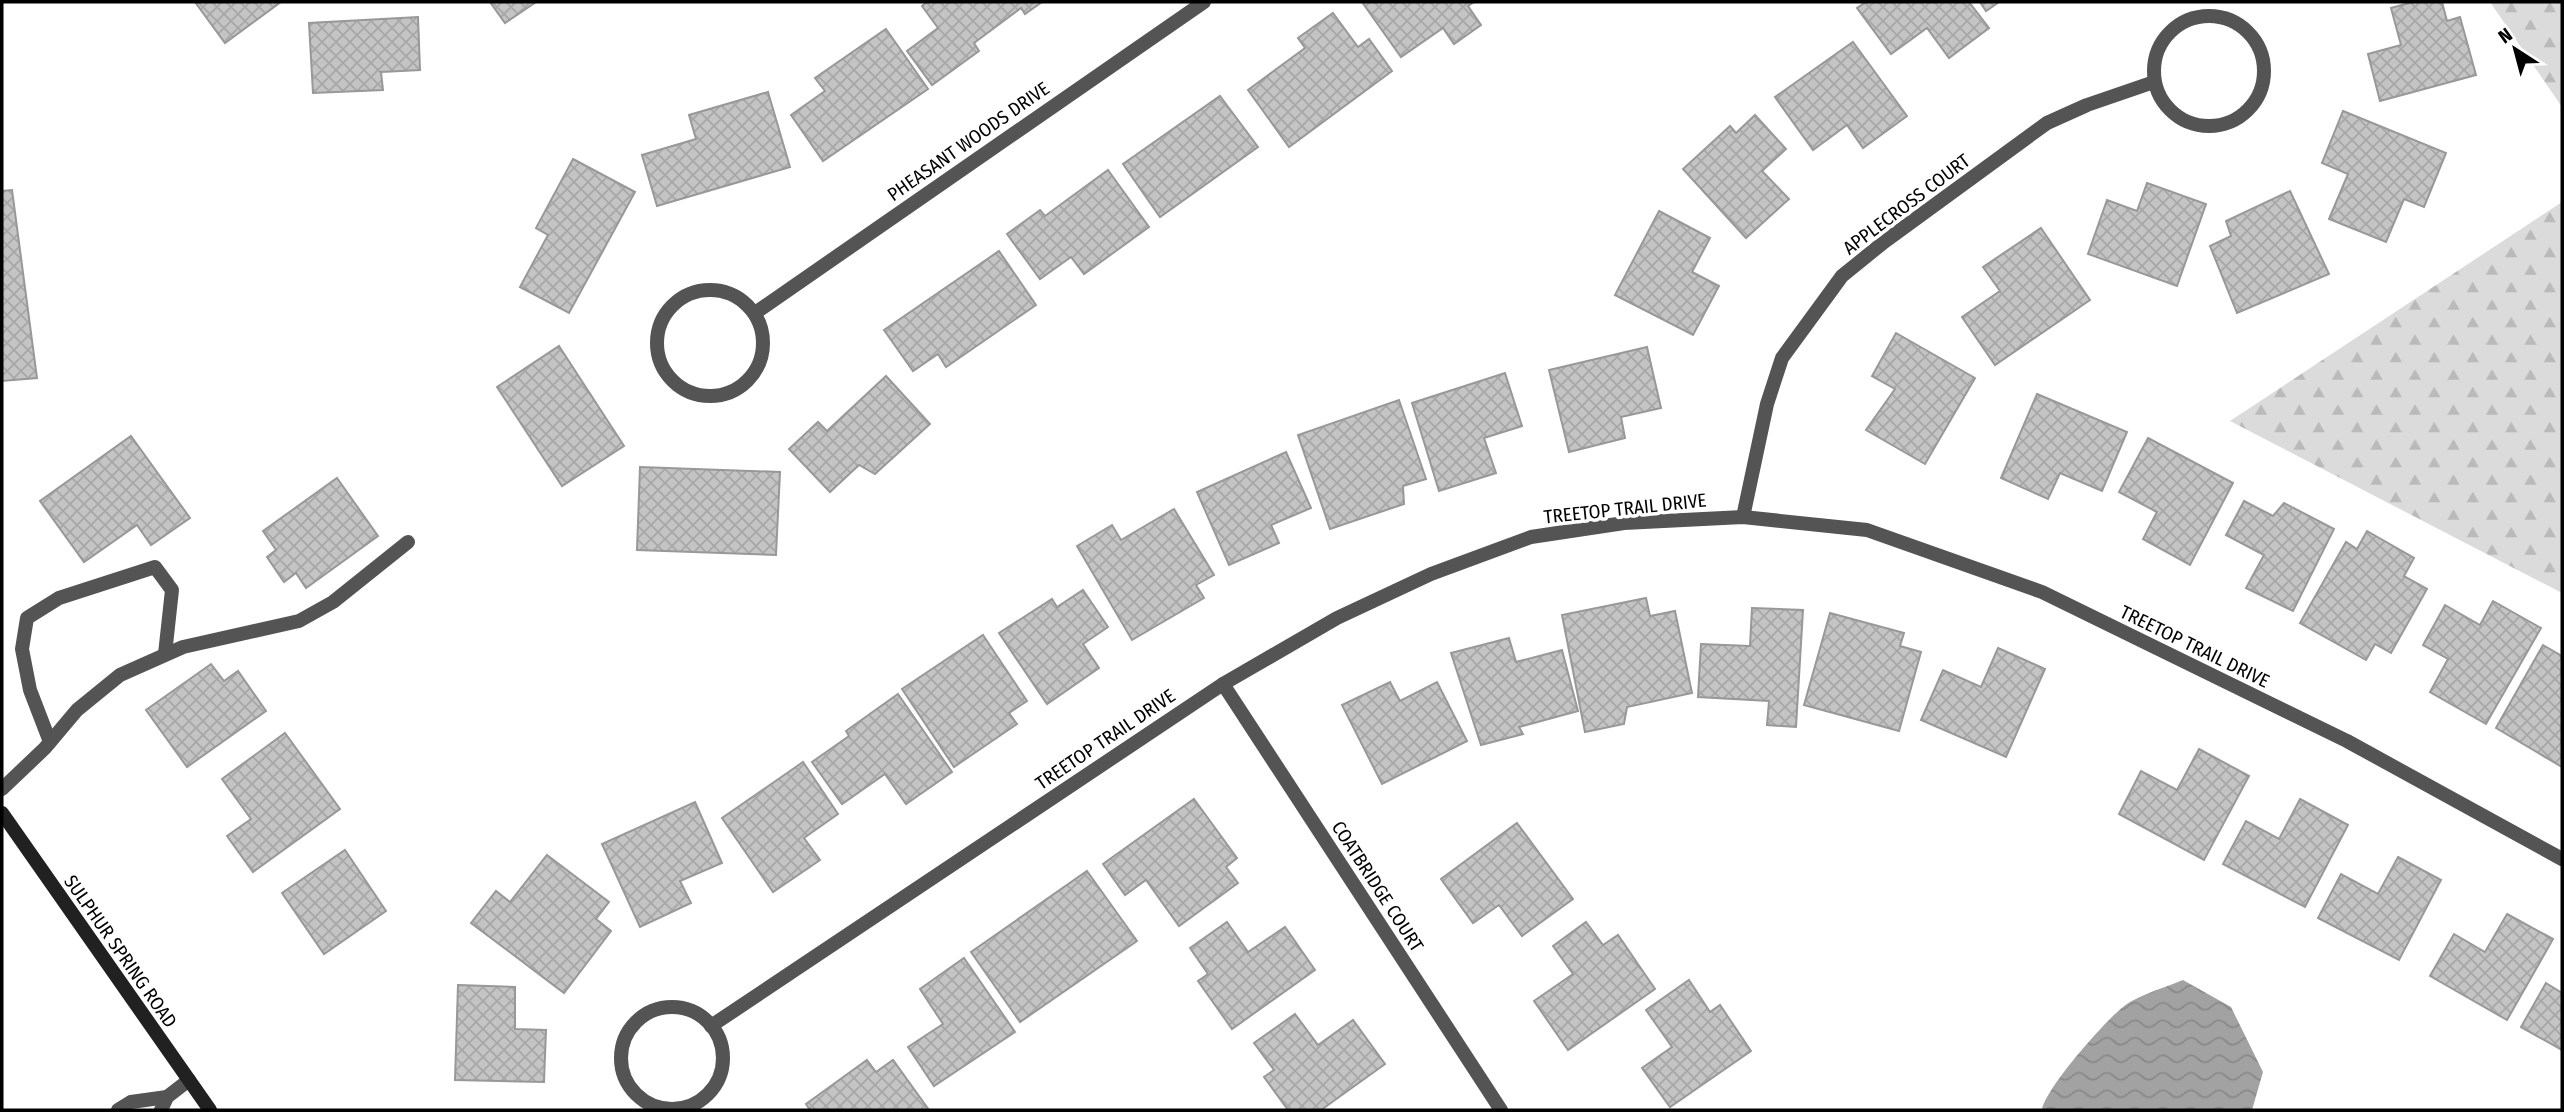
<svg xmlns="http://www.w3.org/2000/svg" width="2564" height="1112" font-family="'Fira Sans Condensed',sans-serif">
	<defs>
		<pattern id="forest-firs" width="22" height="20" patternUnits="userSpaceOnUse" patternTransform="scale(1.75)"><rect width="22" height="20" fill="#dbdbdb"/><path d="M5 1l3.5 6h-7zM16 11l3.5 6h-7z" fill="#bababa"/></pattern>
		<pattern id="water-waves" width="16" height="10" patternUnits="userSpaceOnUse" patternTransform="scale(1.75)"><rect width="16" height="10" fill="#a2a2a2"/><path d="M0 5q4-4 8 0t8 0" fill="none" stroke="#8a8a8a"/></pattern>
		<pattern id="building-cross-hatch" width="8" height="8" patternUnits="userSpaceOnUse" patternTransform="scale(1.75)"><rect width="8" height="8" fill="#c4c4c4"/><path d="M0 0l8 8M0 8l8-8" fill="none" stroke="#a7a7a7"/></pattern>
	</defs>
	<rect width="100%" height="100%" fill="#fff"/>
	<g fill="url(#forest-firs)">
		<path d="M2490,2h72v105z"/>
		<path d="M2562,202v391l-332,-172z"/>
	</g>
	<path fill="url(#water-waves)" d="M2183,980l48,27 32,65 -11,38h-210c3,-21 62,-88 81,-103 13,-11 43,-20 60,-27z"/>
	<g fill="url(#building-cross-hatch)" stroke="#989898" stroke-width="2">
		<path d="M195,2h86l-56,41z"/>
		<path d="M490,2h46l-31,21z"/>
		<path d="M927,2h115l-17,12 -4,-6 -47,35 5,8 -47,34 -25,-34 31,-23 -16,-22z"/>
		<path d="M1362,2h112l-6,4 13,19 -27,19 -11,-16 -42,29z"/>
		<path d="M1866,2h103l20,26 -40,30 -22,-30 -36,26 -34,-46z"/>
		<path d="M1980,2h19l-13,9z"/>
		<path d="M2413,2h29l5,19 13,-4 16,58 -96,26 -12,-47 33,-9 -10,-37z"/>
		<path d="M1333,13l25,34 11,-8 23,32 -103,76 -41,-57 57,-42 -7,-10z"/>
		<path d="M418,17l2,53 -39,2 2,18 -70,3 -4,-70z"/>
		<path d="M886,29l42,60 -105,72 -32,-46 34,-24 -10,-13z"/>
		<path d="M1853,42l54,74 -44,32 -16,-23 -34,25 -38,-53z"/>
		<path d="M768,92l22,75 -133,39 -15,-51 54,-16 -7,-24z"/>
		<path d="M1220,96l38,51 -98,70 -37,-53z"/>
		<path d="M2343,111l103,42 -22,54 -20,-8 -18,43 -57,-23 19,-45 -26,-11z"/>
		<path d="M1755,115l31,34 -24,22 27,28 -43,39 -63,-69 47,-43 6,7z"/>
		<path d="M573,159l62,33 -66,121 -49,-26 28,-52 -12,-7z"/>
		<path d="M1108,170l41,57 -65,47 -13,-17 -31,22 -33,-45 33,-24 5,6z"/>
		<path d="M2147,183l59,21 -29,82 -89,-32 19,-54 30,11z"/>
		<path d="M12,190l25,188 -35,3v-190z"/>
		<path d="M2290,191l39,83 -92,39 -27,-67 21,-10 -5,-15z"/>
		<path d="M1659,211l51,27 -18,34 27,14 -26,49 -78,-40z"/>
		<path d="M2041,228l49,72 -95,65 -33,-48 38,-26 -17,-24z"/>
		<path d="M999,251l37,54 -90,62 -8,-13 -25,17 -29,-41z"/>
		<path d="M1896,333l79,45 -50,86 -59,-34 29,-41 -23,-13z"/>
		<path d="M559,346l65,100 -62,40 -65,-99z"/>
		<path d="M1647,347l14,61 -40,9 4,21 -56,14 -20,-82z"/>
		<path d="M1505,373l17,53 -38,12 12,35 -57,18 -27,-88z"/>
		<path d="M886,376l44,48 -55,50 -16,-9 -29,27 -41,-43 29,-27 9,9z"/>
		<path d="M2037,394l90,38 -25,59 -42,-18 -12,26 -47,-21z"/>
		<path d="M1399,400l27,79 -23,7 1,18 -74,25 -32,-94z"/>
		<path d="M131,436l59,82 -39,27 -14,-20 -53,37 -44,-61z"/>
		<path d="M2148,438l85,45 -43,82 -47,-26 14,-27 -38,-20z"/>
		<path d="M1286,452l25,56 -40,17 8,18 -50,22 -32,-73z"/>
		<path d="M640,467l140,5 -4,83 -139,-5z"/>
		<path d="M337,478l41,58 -72,52 -10,-15 -12,9 -17,-25 9,-7 -13,-19z"/>
		<path d="M2244,501l29,15 11,-13 50,26 -41,82 -47,-23 18,-33 -38,-20z"/>
		<path d="M1174,509l40,66 -18,10 8,13 -72,42 -55,-94 35,-21 9,15z"/>
		<path d="M2367,531l47,27 -10,18 23,13 -36,64 -16,-9 -9,16 -66,-37 46,-81 11,7z"/>
		<path d="M1083,590l25,37 -25,17 16,24 -52,36 -48,-71 53,-34 5,8z"/>
		<path d="M1646,598l4,18 25,-5 17,82 -65,14 -3,17 -39,8 -23,-117z"/>
		<path d="M2493,601l48,27 -55,96 -56,-32 18,-33 -25,-14 22,-40 35,20z"/>
		<path d="M1752,608l51,2 -7,117 -29,-2 2,-24 -71,-4 3,-53 49,2z"/>
		<path d="M1830,613l74,20 -4,13 21,6 -22,79 -95,-26z"/>
		<path d="M983,635l44,66 -18,12 8,11 -63,43 -52,-78z"/>
		<path d="M1509,638l7,24 46,-12 16,61 -59,16 4,7 -42,11 -30,-92z"/>
		<path d="M2543,645l19,11v111l-66,-39z"/>
		<path d="M1998,648l47,21 -39,88 -85,-37 22,-50 38,17z"/>
		<path d="M211,664l13,17 14,-10 28,40 -79,56 -41,-57z"/>
		<path d="M1390,682l10,19 37,-19 30,59 -85,43 -40,-79z"/>
		<path d="M898,694l54,78 -46,32 -21,-30 -43,30 -30,-42 37,-26 -3,-5z"/>
		<path d="M285,733l55,76 -87,63 -26,-36 24,-17 -29,-40z"/>
		<path d="M2199,749l50,27 -45,84 -85,-46 22,-43 36,19z"/>
		<path d="M803,762l35,52 -34,24 16,22 -47,32 -51,-74z"/>
		<path d="M1194,799l43,59 -11,9 12,16 -59,43 -33,-46 -21,15 -22,-31z"/>
		<path d="M2300,799l48,26 -43,82 -82,-43 23,-43 33,18z"/>
		<path d="M695,802l27,61 -42,18 11,22 -51,24 -38,-83z"/>
		<path d="M1517,823l56,76 -51,37 -23,-31 -26,18 -32,-44z"/>
		<path d="M345,850l41,61 -62,43 -42,-61z"/>
		<path d="M547,855l62,47 -13,17 15,12 -47,62 -93,-70 25,-32 14,11z"/>
		<path d="M2398,857l43,23 -42,80 -81,-42 23,-44 37,20z"/>
		<path d="M1087,871l50,70 -117,81 -49,-70z"/>
		<path d="M2507,914l46,25 -46,81 -77,-44 24,-42 31,18z"/>
		<path d="M1227,922l21,30 37,-25 30,43 -83,59 -34,-48 10,-7 -18,-26z"/>
		<path d="M1586,922l17,23 15,-10 37,54 -87,61 -34,-49 39,-27 -20,-28z"/>
		<path d="M964,958l51,74 -81,54 -26,-39 35,-23 -23,-35z"/>
		<path d="M1689,980l21,32 10,-7 31,46 -81,56 -28,-39 30,-21 -26,-37z"/>
		<path d="M2546,983l16,10v57l-41,-23z"/>
		<path d="M458,985l57,2v42l31,1 -2,52 -89,-2z"/>
		<path d="M1295,1014l23,31 35,-25 32,44 -64,46h-33l-24,-33 10,-7 -20,-27z"/>
		<path d="M867,1060l9,12 17,-12 36,50h-119l-4,-6z"/>
	</g>
	<g fill="none" stroke-linecap="round" stroke-linejoin="round">
		<g stroke="#545454" stroke-width="14">
			<path d="M50,742l-20,-52 -8,-41 5,-31 32,-20 96,-31 17,23 -7,64"/>
			<path d="M2,789l43,-41 32,-38 43,-35 63,-28 116,-26 34,-19 75,-60"/>
		</g>
		<g stroke="#545454" stroke-width="14">
			<circle cx="2209" cy="71" r="55"/>
			<circle cx="710" cy="343" r="53"/>
			<path d="M755,313l449,-311"/>
			<path d="M1743,517l24,-113 15,-46 60,-82 42,-34 163,-119 40,-18 67,-23"/>
			<path d="M1223,684l278,426"/>
			<circle cx="672" cy="1058" r="51"/>
			<path d="M711,1026l512,-342 114,-66 94,-44 100,-37 93,-14 119,-6 124,13 175,62 305,149 215,118"/>
			<path d="M118,1110l13,-8 36,-5"/>
			<path d="M161,1110l6,-13 22,-17"/>
		</g>
		<path stroke="#212121" stroke-width="14" d="M2,813l208,297"/>
	</g>
	<g text-anchor="middle" stroke-width="7" stroke-linejoin="round" paint-order="stroke">
		<g font-size="19" fill="#000" stroke="#fff">
			<text transform="translate(968 141) rotate(-35)" y="7">PHEASANT WOODS DRIVE</text>
			<text transform="translate(1906 204) rotate(-37)" y="7">APPLECROSS COURT</text>
			<text transform="translate(1625 508) rotate(-6)" y="7">TREETOP TRAIL DRIVE</text>
			<text transform="translate(2195 646) rotate(26)" y="7">TREETOP TRAIL DRIVE</text>
			<text transform="translate(1105 739) rotate(-34)" y="7">TREETOP TRAIL DRIVE</text>
			<text transform="translate(1378 886) rotate(57)" y="7">COATBRIDGE COURT</text>
			<text transform="translate(121 951) rotate(55)" y="7">SULPHUR SPRING ROAD</text>
		</g>
	</g>
	<rect width="2564" height="1112" fill="none" stroke="#000000" stroke-width="7"/>
	<g transform="translate(2515 49) rotate(324)" stroke="#ffffff" stroke-width="5" paint-order="stroke">
	<path d="M0-5L12 26L0 18L-12 26Z" fill="#000000"/>
	<text y="-10" font-size="19" font-weight="bold" text-anchor="middle" fill="#000000">N</text>
	</g>
</svg>
